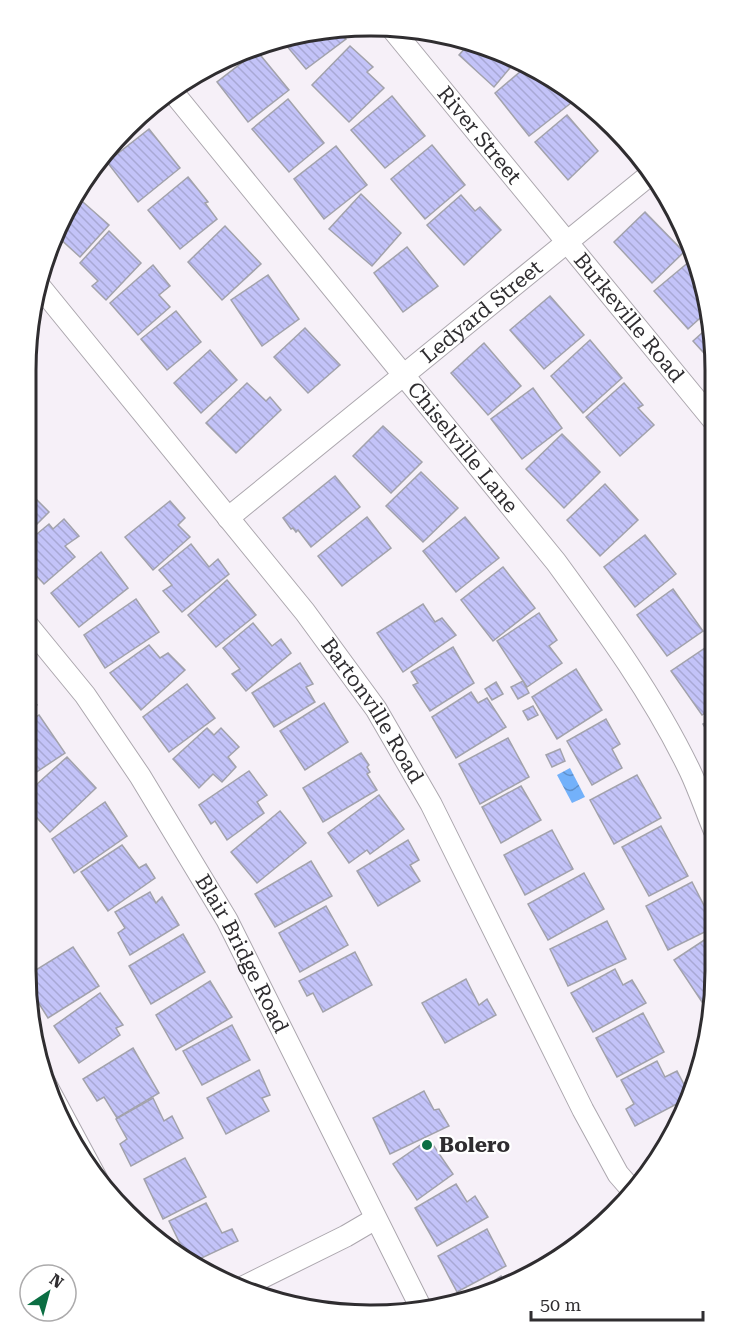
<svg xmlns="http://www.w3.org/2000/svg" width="741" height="1341" font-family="'Roboto Serif',serif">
	<defs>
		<pattern id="water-waves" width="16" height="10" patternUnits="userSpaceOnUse" patternTransform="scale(1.5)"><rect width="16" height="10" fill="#73b1fa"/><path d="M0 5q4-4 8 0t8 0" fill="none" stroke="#5f90cb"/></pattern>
		<pattern id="building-back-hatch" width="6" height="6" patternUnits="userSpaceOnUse" patternTransform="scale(1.5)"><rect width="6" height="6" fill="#c3c3f8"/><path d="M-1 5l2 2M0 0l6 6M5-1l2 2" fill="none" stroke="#a8a8d5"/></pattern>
	</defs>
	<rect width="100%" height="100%" fill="#f6f0f8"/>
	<path fill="url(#water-waves)" d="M570,768l15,29 -13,6 -15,-28z"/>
	<g fill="url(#building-back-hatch)" stroke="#a2a2ab" stroke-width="1.5">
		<path d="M342,33l4,6 -40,30 -26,-31z"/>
		<path d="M350,46l23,21 -6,5 17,16 -35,34 -37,-37z"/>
		<path d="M467,46l48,16 -21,25 -35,-32z"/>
		<path d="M257,51l32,39 -41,32 -31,-40z"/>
		<path d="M228,63l-16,13 -3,-3z"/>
		<path d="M527,66l22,10 22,27 -42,33 -34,-43z"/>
		<path d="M392,96l33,40 -40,32 -34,-38z"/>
		<path d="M288,99l36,44 -35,29 -37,-43z"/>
		<path d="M567,115l31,36 -30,29 -33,-38z"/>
		<path d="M136,125l2,3 -17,14z"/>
		<path d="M149,129l31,39 -42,34 -31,-40z"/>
		<path d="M432,145l33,40 -40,34 -34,-40z"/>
		<path d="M336,146l31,39 -43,34 -30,-40z"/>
		<path d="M188,177l20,25 -3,1 12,16 -37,30 -32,-39z"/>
		<path d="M361,194l40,39 -29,33 -43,-37z"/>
		<path d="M75,195l34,30 -29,32 -24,-22z"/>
		<path d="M461,195l14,16 5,-4 21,23 -37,35 -37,-40z"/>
		<path d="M645,212l39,40 -32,31 -38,-41z"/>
		<path d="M225,226l36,38 -39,36 -34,-38z"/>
		<path d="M109,231l32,32 -35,37 -14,-14 6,-5 -18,-18z"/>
		<path d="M407,247l31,39 -35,26 -29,-39z"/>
		<path d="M690,261l10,12 9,37 -21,19 -34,-38z"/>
		<path d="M153,265l17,21 -11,9 11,12 -32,28 -28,-32z"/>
		<path d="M268,275l31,44 -37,27 -31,-46z"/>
		<path d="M550,296l34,39 -40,34 -34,-39z"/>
		<path d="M176,311l25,31 -34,28 -26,-31z"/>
		<path d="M712,324l1,2v37l-20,-22z"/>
		<path d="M305,328l35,37 -32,28 -34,-36z"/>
		<path d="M590,340l32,38 -39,35 -32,-37z"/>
		<path d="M484,343l37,43 -33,29 -37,-42z"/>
		<path d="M210,350l27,30 -36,33 -27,-30z"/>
		<path d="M247,383l19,18 4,-4 11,13 -45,43 -30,-30z"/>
		<path d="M624,383l19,22 -5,3 16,17 -34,31 -34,-39z"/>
		<path d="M533,388l29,40 -40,31 -31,-40z"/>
		<path d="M383,426l39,36 -31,31 -38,-37z"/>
		<path d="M562,434l38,38 -36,36 -38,-39z"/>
		<path d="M421,472l37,36 -35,34 -37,-36z"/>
		<path d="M335,476l25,31 -49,40 -13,-17 -2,2 -3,-4 -2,1 -8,-11z"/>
		<path d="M605,484l33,36 -38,36 -33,-36z"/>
		<path d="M26,489l23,23 -23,23z"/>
		<path d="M170,501l15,17 -7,7 12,12 -37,33 -28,-33z"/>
		<path d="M367,517l24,31 -49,38 -24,-30z"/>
		<path d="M465,517l34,41 -43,34 -33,-41z"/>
		<path d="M64,519l15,17 -14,10 10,11 -31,27 -18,-19v-22l23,-19 4,5z"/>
		<path d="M645,535l31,39 -41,33 -31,-40z"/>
		<path d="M191,544l18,23 9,-8 11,15 -47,38 -19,-21 9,-6 -13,-15z"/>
		<path d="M101,552l27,36 -49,39 -28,-34z"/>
		<path d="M503,567l32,41 -42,33 -32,-41z"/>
		<path d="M227,580l29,35 -40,32 -28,-32z"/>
		<path d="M673,589l30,42 -36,25 -30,-41z"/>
		<path d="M136,599l23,33 -54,36 -21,-33z"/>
		<path d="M423,604l12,18 7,-4 14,17 -53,37 -26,-39z"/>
		<path d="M539,613l18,27 -8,6 13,17 -35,24 -30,-46z"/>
		<path d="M253,623l19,23 9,-7 10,14 -45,38 -14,-17 8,-5 -17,-21z"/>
		<path d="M714,642v65l-12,8 -31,-44z"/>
		<path d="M149,645l11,13 8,-5 17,17 -44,40 -31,-37z"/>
		<path d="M453,647l21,36 -44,28 -17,-26 5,-2 -7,-11z"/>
		<path d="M300,663l13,21 -7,3 9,15 -41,25 -22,-34z"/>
		<path d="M576,669l26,41 -45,29 -25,-42z"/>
		<path d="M523,681l6,12 -11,6 -7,-12z"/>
		<path d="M496,682l7,12 -11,6 -7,-11z"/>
		<path d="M187,684l28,34 -46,34 -26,-35z"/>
		<path d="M26,692l11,13 -11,9z"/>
		<path d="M471,692l7,11 9,-5 19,29 -50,31 -24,-41z"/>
		<path d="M324,703l24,39 -43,28 -25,-39z"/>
		<path d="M533,706l5,9 -10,5 -5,-9z"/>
		<path d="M39,715l26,38 -39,26v-55z"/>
		<path d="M714,718v25l-11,-19z"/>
		<path d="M606,719l14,25 -8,5 10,19 -30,17 -25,-44z"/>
		<path d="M207,728l7,7 7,-7 18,19 -11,10 8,10 -14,15 -9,-8 -14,14 -26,-29z"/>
		<path d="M508,738l21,39 -49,27 -21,-40z"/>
		<path d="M560,749l5,12 -13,6 -6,-12z"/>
		<path d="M361,753l8,12 -2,2 3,5 -3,2 10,16 -54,32 -20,-34z"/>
		<path d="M67,757l29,31 -46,44 -24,-26v-12z"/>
		<path d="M249,771l18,24 -10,7 7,11 -37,27 -12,-19 -4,3 -12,-19z"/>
		<path d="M637,775l24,43 -47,26 -24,-44z"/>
		<path d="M521,786l20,34 -40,23 -19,-36z"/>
		<path d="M379,795l25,34 -34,25 -3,-4 -18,13 -21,-30z"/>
		<path d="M105,802l22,34 -53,37 -22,-34z"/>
		<path d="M280,811l26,32 -49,40 -26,-31z"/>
		<path d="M661,826l27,50 -39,20 -27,-49z"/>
		<path d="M552,830l21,39 -48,26 -21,-40z"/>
		<path d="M408,840l11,20 -9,5 10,16 -42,25 -21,-35z"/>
		<path d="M122,845l17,23 7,-4 9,14 -47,33 -27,-39z"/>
		<path d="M311,861l21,35 -57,31 -20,-33z"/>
		<path d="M584,873l20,36 -56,31 -20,-36z"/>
		<path d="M692,882l23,45 -47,23 -22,-44z"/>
		<path d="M150,892l6,11 6,-6 17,28 -49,30 -12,-22 7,-5 -10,-16z"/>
		<path d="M326,906l22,39 -48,27 -21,-39z"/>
		<path d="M607,921l19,38 -58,27 -18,-37z"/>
		<path d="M715,933v61l-13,8 -28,-42z"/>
		<path d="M183,934l22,38 -54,32 -22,-38z"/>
		<path d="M73,947l26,39 -51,32 -20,-32 -2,-10z"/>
		<path d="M355,952l17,33 -49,27 -10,-19 -6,3 -8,-15z"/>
		<path d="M615,969l8,16 9,-5 14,23 -53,29 -22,-39z"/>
		<path d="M466,979l13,26 8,-6 9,16 -51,28 -23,-40z"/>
		<path d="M210,981l22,36 -56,33 -20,-35z"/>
		<path d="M100,993l23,32 -7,3 4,7 -41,28 -25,-37z"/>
		<path d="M643,1013l21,39 -47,25 -21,-39z"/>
		<path d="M232,1025l18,35 -48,25 -19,-34z"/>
		<path d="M133,1048l26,45 -42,25 -13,-21 -7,4 -14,-22z"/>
		<path d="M657,1061l8,16 12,-6 12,23 -1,4 -53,28 -9,-17 8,-5 -13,-24z"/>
		<path d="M259,1070l11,25 -8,3 7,13 -43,23 -19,-36z"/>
		<path d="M424,1091l10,19 5,-1 10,17 -59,28 -17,-36z"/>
		<path d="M153,1098l11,23 8,-5 11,22 -52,28 -11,-22 7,-5 -11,-20z"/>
		<path d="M674,1132l-5,11 -9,11 -2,-1z"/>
		<path d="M429,1139l24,35 -36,26 -24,-36z"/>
		<path d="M185,1158l21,39 -43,22 -19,-40z"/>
		<path d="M456,1184l11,18 8,-6 13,21 -51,29 -22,-38z"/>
		<path d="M206,1203l16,30 10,-4 6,12 -47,22 -2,-1 -20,-41z"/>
		<path d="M487,1229l19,37 -49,26 -19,-36z"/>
		<path d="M501,1276l6,10 -37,11z"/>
	</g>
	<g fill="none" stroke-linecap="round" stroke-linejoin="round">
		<defs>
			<g id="minor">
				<path id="s1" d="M393,30l320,390"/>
				<path id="s2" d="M172,91l384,471c49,67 98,134 134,209 9,19 16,40 24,59"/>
				<path id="s3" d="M37,283l268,329 71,97 55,95 152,306 35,64 13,15"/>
				<path id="s4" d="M228,518l424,-345"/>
				<path id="s5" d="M26,623l59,72 55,81 87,144 194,388"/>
				<path d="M44,1081l55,102"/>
				<path d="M243,1287l103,-51 29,-17"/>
			</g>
		</defs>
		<use href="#minor" stroke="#aca7ae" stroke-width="23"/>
		<use href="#minor" stroke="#fff" stroke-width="21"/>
	</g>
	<circle fill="#0b6e43" stroke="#fff" stroke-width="2" cx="427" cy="1145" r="6"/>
	<g text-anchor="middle" stroke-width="4.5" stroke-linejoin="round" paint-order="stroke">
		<g font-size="21" fill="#2f2d30" stroke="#fff">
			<text dy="7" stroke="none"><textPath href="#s1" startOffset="136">River Street</textPath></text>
			<text dy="7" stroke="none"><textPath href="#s4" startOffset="327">Ledyard Street</textPath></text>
			<text dy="7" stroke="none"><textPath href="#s1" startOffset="372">Burkeville Road</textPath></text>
			<text dy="7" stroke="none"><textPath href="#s2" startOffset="460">Chiselville Lane</textPath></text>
			<text dy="7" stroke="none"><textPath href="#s3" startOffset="544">Bartonville Road</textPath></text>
			<text dy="7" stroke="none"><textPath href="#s5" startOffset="396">Blair Bridge Road</textPath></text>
		</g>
		<g font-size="21" font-weight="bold" fill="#2f2d30" stroke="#fff" text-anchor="start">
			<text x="439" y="1152">Bolero</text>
		</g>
	</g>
	<path d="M0 0H741V1341H0ZM370 36H371A334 334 0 0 1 705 370V971A334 334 0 0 1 371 1305H370A334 334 0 0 1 36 971V370A334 334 0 0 1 370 36Z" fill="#fff" fill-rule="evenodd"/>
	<path fill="none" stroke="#2f2d30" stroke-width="3" d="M370 36H371A334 334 0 0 1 705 370V971A334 334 0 0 1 371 1305H370A334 334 0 0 1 36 971V370A334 334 0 0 1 370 36Z"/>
	<g transform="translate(48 1293) rotate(36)"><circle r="28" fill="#ffffff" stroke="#acabac" stroke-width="1.5"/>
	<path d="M0-4.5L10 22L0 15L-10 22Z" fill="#0b6e43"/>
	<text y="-9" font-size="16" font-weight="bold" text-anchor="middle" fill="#2f2d30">N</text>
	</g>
	<path d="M531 1311v9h172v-9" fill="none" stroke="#2f2d30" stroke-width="3"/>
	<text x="540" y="1311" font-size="18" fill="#2f2d30" stroke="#ffffff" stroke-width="4.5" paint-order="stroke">50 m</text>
</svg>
